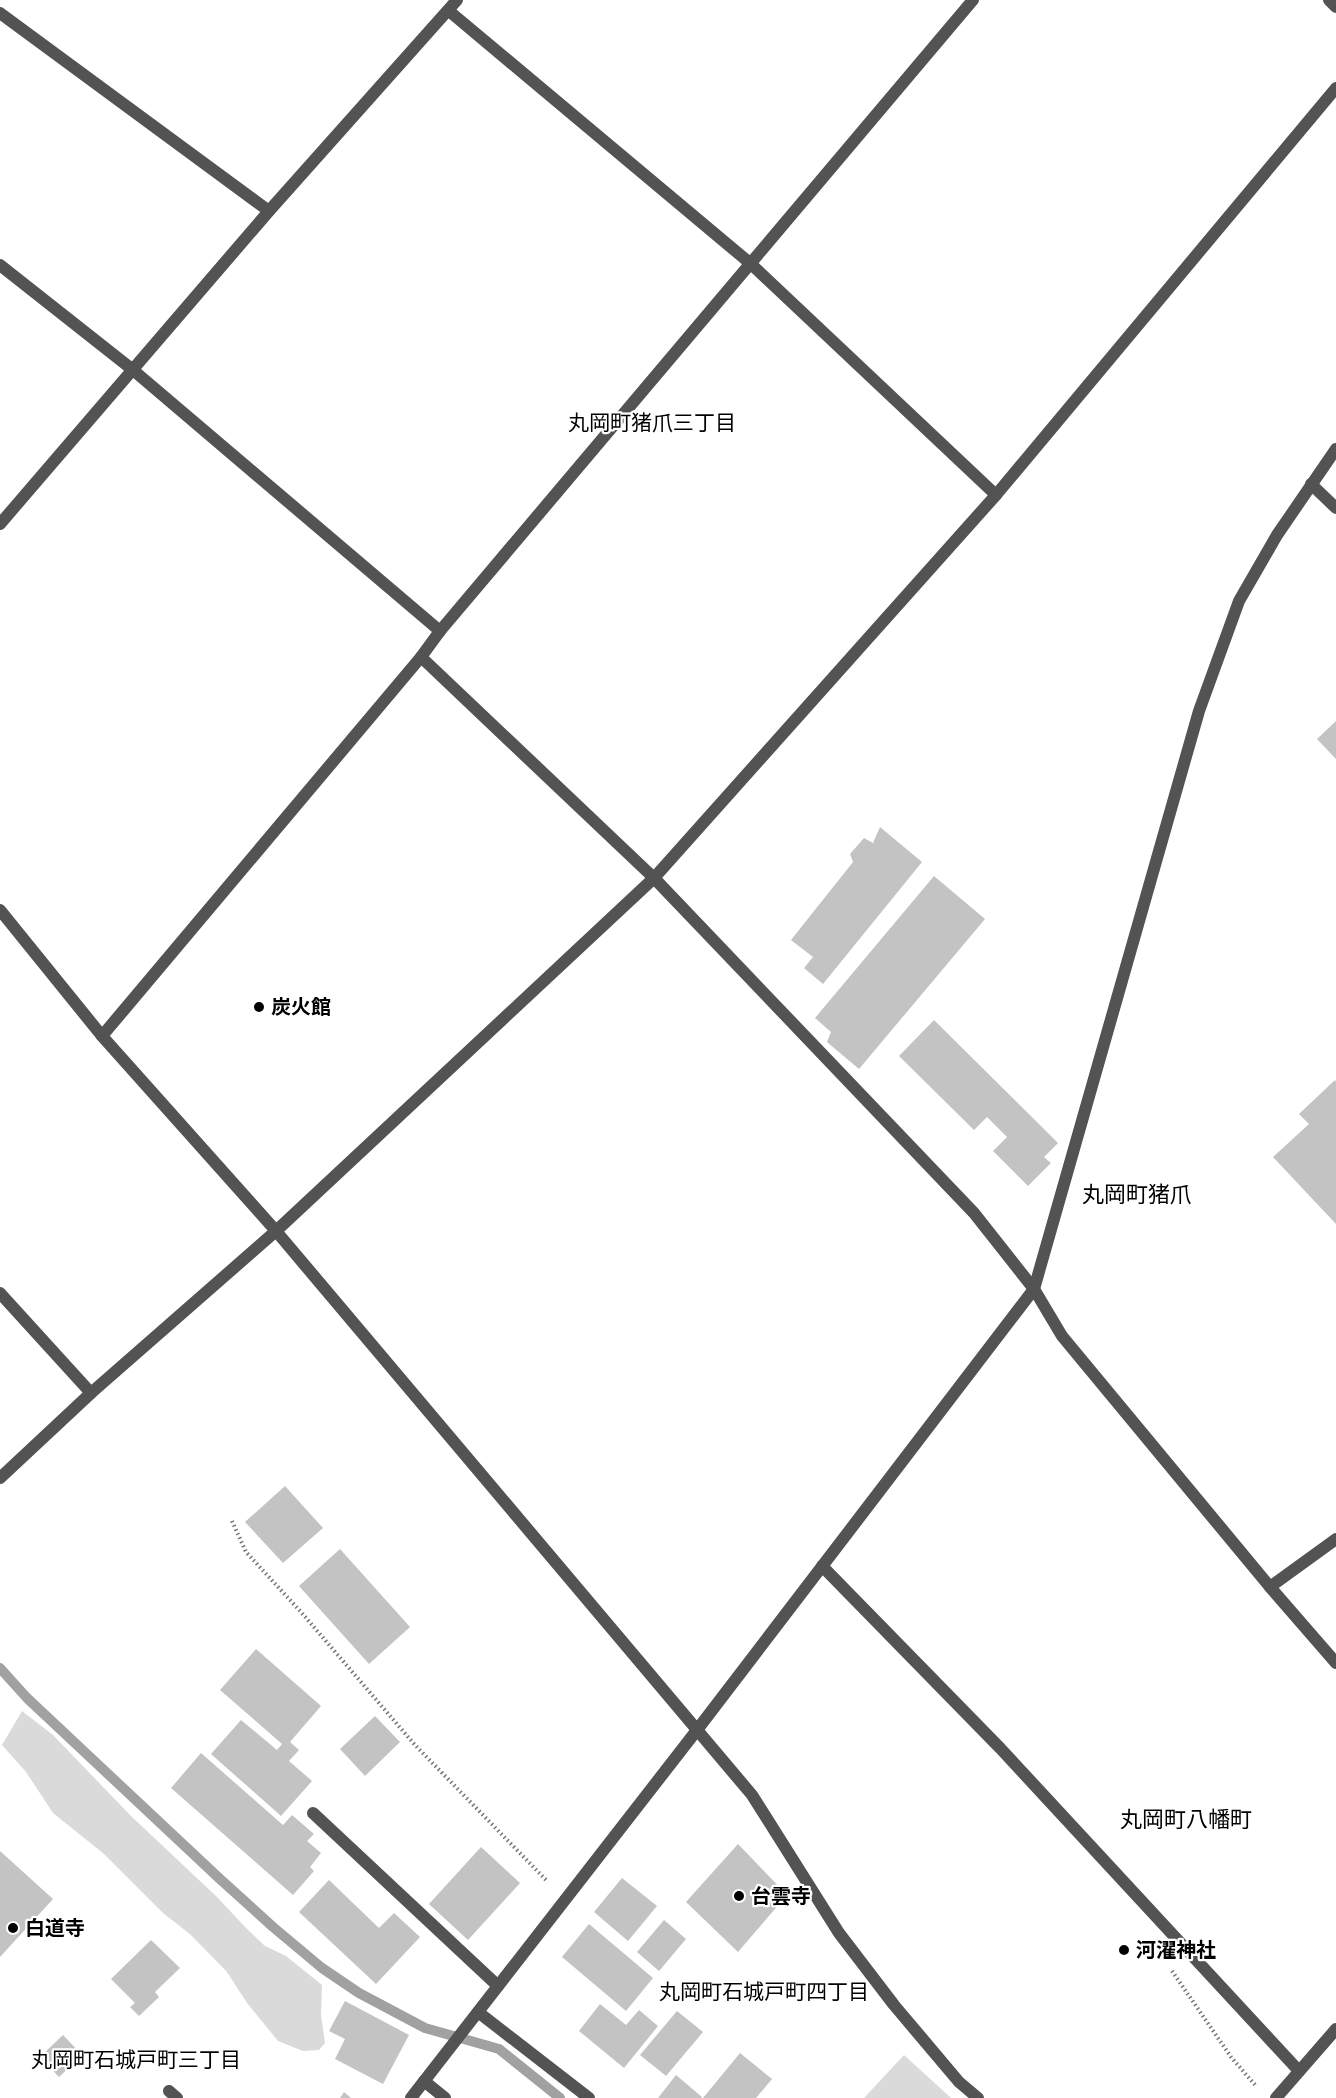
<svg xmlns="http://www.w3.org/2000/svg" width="1336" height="2098" font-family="'Nunito Sans','Noto Sans JP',sans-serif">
	<rect width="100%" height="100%" fill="#fff"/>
	<g fill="#dadada">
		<path d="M22,1711l31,24 78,81 86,81 30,32 18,17 21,10 36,29 -1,30 4,28 -6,7 -16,1 -25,-10 -31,-38 -20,-31 -36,-37 -28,-22 -59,-59 -51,-41 -27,-41 -24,-27z"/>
		<path d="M904,2055l47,43h-87z"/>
	</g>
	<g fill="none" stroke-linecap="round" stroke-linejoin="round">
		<path stroke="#a1a1a1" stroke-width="10" d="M0,1668l27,30 193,181 53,48 49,41 37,25 66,35 74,21 61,49"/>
	</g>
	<g fill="#c3c3c3">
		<path d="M1336,721v38l-19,-20z"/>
		<path d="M880,827l42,35 -99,122 -19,-16 9,-11 -22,-17 62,-78 -3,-8 14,-16 9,5z"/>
		<path d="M934,876l51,43 -126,150 -32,-27 4,-10 -16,-14z"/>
		<path d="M934,1020l124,123 -14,14 7,6 -23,23 -35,-35 14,-14 -20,-20 -13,13 -75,-74z"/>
		<path d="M1335,1080l1,2v142l-63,-67 36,-33 -10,-10z"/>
		<path d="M285,1486l38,42 -40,35 -38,-41z"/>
		<path d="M340,1549l70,78 -41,37 -70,-78z"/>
		<path d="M256,1649l65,57 -31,36 9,8 -10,11 23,20 -31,35 -70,-62 30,-34 36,30 5,-6 -62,-54z"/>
		<path d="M375,1716l25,26 -35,34 -25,-27z"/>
		<path d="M201,1753l82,72 9,-10 22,19 -7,7 14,12 -11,14 4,4 -21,24 -122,-107z"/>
		<path d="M738,1844l49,51 -49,57 -52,-50z"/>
		<path d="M481,1847l39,36 -52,57 -39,-36z"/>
		<path d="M0,1851l53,48 -53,58z"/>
		<path d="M622,1878l35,28 -29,35 -34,-29z"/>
		<path d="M329,1880l50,48 15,-15 26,24 -44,47 -77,-72z"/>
		<path d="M664,1920l22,19 -27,32 -22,-19z"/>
		<path d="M589,1924l64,54 -27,33 -64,-54z"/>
		<path d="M151,1940l29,28 -25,24 4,5 -20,19 -9,-9 5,-4 -24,-24z"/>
		<path d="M345,2001l64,34 -26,49 -48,-25 10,-20 -16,-8z"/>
		<path d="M600,2004l26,21 13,-15 19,16 -34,42 -45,-37z"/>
		<path d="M677,2011l26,21 -37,44 -26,-21z"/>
		<path d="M63,2035l19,20 -23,22 -19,-20z"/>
		<path d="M740,2053l32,26 -16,19h-53z"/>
		<path d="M676,2075l26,22 -1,1h-43z"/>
		<path d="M344,2092l7,6h-11z"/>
	</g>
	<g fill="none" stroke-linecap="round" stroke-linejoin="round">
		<g stroke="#757575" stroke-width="4" stroke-dasharray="1.5 3" stroke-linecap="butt">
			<path d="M232,1521l14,31 55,60 114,133 133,137"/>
			<path d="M1172,1971l59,86 25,29"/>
		</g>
		<g stroke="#535353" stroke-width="12">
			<path d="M313,1813l185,173"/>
			<path d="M169,2091l8,7"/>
		</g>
		<g stroke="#535353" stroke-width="12">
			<path d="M1329,0l7,7"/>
			<path d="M449,11l302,253 245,231"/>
			<path d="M0,13l269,198"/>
			<path d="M0,265l133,105 307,261"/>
			<path d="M1311,484l25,24"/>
			<path d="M0,524l269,-313 188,-211"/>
			<path d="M421,657l233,221 320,335 60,76 28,47 208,251 66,76"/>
			<path d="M0,1293l91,100"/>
			<path d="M0,1478l91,-85 185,-162 378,-353 342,-383 340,-407"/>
			<path d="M822,1566l178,182 299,323"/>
			<path d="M1270,1587l66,-48"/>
			<path d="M478,2012l111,86"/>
			<path d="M424,2081l21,17"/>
			<path d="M411,2098l286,-368 337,-441 165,-578 40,-110 38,-66 59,-86"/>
			<path d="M1276,2098l60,-69"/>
		</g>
		<g stroke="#535353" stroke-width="12">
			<path d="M0,910l102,126 174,195 476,564 87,138 55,72 65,77 19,16"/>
			<path d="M102,1036l319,-379 19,-26 533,-631"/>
		</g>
	</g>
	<g fill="#000" stroke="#fff" stroke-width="2">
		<circle cx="259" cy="1007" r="6"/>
		<circle cx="739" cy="1896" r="6"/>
		<circle cx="13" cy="1928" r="6"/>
		<circle cx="1124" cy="1950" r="6"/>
	</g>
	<g text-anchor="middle" stroke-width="4.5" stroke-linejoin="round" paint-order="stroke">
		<g font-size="20" font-weight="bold" fill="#000" stroke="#fff" text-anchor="start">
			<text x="271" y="1014">炭火館</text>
			<text x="751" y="1903">台雲寺</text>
			<text x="25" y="1935">白道寺</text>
			<text x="1136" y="1957">河濯神社</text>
		</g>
		<g font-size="21" fill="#000" stroke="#fff">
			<text x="652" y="430">丸岡町猪爪三丁目</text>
			<text x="764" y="1999">丸岡町石城戸町四丁目</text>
			<text x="136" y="2067">丸岡町石城戸町三丁目</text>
		</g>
		<g font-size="22" fill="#000" stroke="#fff">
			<text x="1137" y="1202">丸岡町猪爪</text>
			<text x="1186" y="1827">丸岡町八幡町</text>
		</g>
	</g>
</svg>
